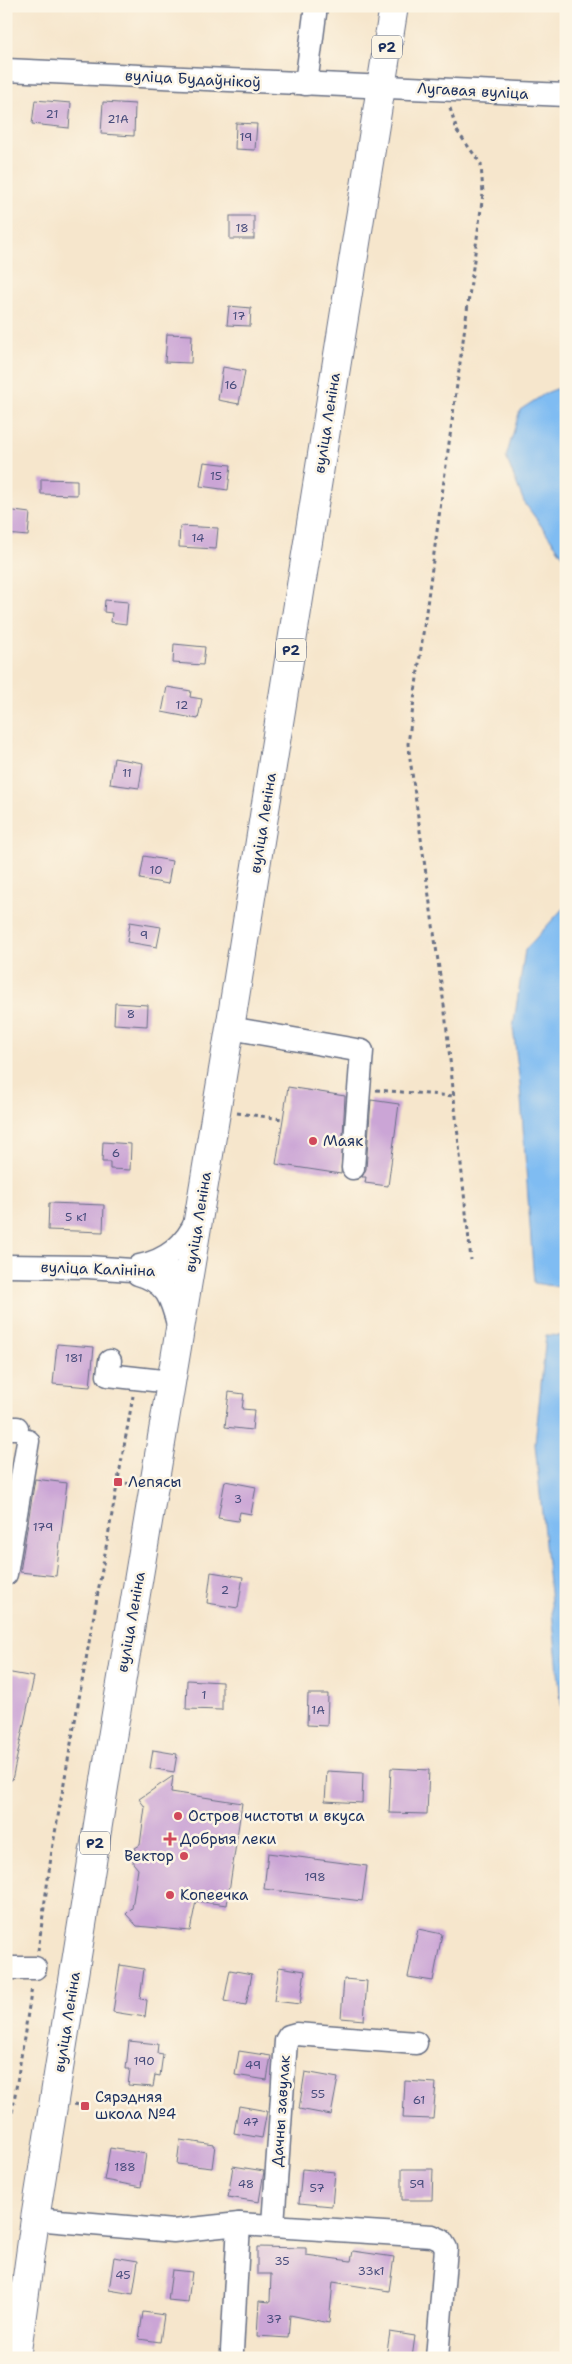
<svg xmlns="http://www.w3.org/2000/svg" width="572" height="2364" font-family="'Shantell Sans',sans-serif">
	<rect width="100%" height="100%" fill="#fcf5e5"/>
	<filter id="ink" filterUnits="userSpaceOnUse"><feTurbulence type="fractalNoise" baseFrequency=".02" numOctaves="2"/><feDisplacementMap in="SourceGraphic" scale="10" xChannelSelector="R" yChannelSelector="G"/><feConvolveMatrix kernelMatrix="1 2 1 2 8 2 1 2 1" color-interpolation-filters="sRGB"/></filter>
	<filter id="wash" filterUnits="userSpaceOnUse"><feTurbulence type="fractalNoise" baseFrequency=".0096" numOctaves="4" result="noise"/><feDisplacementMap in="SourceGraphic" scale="20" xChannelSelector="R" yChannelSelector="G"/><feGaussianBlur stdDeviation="1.12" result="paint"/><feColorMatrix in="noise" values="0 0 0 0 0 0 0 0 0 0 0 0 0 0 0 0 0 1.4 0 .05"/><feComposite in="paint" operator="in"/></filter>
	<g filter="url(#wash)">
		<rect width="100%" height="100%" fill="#f6e6cc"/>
		<g fill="#7fbcf2" stroke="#4d76a8">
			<path d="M566,385v175l-42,-58 -18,-45 14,-47 26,-17z"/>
			<path d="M566,905v383l-32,-5 -14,-199 -7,-56 12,-78z"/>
			<path d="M546,1335l20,1v415l-31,-307z"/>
		</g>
		<g id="blocks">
			<g fill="#cba5d6">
				<path d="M35,100l36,3 -2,25 -37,-4z"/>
				<path d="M103,102l32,2 -1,32 -33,-2z"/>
				<path d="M236,123l21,1 -2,26 -20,-1z"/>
				<rect x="230" y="216" width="24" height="23"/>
				<path d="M229,306l22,2 -1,18 -23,-1z"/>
				<path d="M167,334l25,1 -1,28 -26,-1z"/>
				<path d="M223,367l22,4 -6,33 -21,-4z"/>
				<path d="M204,462l27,3 -3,25 -28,-4z"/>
				<path d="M41,479l36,1v15l-36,-1z"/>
				<path d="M6,510l24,3 -2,23 -22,-2z"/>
				<path d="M180,526l38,2 -2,21 -37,-2z"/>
				<path d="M105,600l23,2 -2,22 -15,-2 1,-9 -8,-1z"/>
				<path d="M174,644l31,3 -2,18 -30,-2z"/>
				<path d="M167,687l24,4 -1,6 12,2 -4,20 -36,-7z"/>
				<path d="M114,758l29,5 -4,25 -29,-4z"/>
				<path d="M144,856l28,5 -4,23 -28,-5z"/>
				<path d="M130,922l31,5 -4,20 -30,-5z"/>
				<path d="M115,1003l33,2 -1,21 -33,-2z"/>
				<path d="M288,1087l57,9 -4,78 -65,-10z"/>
				<path d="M371,1100l28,4 -11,82 -23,-3 1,-6h-4l4,-8z"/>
				<path d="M103,1142l28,2 -1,26 -20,-1v-7h-8z"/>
				<path d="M49,1203l55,2 -1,27 -55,-2z"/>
				<path d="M57,1344l37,3 -4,40 -37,-3z"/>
				<path d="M229,1392l15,2 -2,15 12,1 -2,20 -27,-3z"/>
				<path d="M35,1479l32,4 -11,93 -36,-4z"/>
				<path d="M225,1481l31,6 -5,27 -11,-2 -2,9 -20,-3z"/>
				<path d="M211,1572l32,5 -5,31 -31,-5z"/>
				<path d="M6,1672l28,5 -22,103 -6,-1z"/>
				<path d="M187,1680l35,2v28l-36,-1z"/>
				<path d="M308,1694h20l-1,32 -20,-1z"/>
				<path d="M153,1750l24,4 -3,18 -24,-4z"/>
				<path d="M391,1768l38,2 -2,44 -38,-1z"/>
				<path d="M327,1771l36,2 -1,30 -37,-2z"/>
				<path d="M173,1776l-2,16 71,11 -15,102 -31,-4 -6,30 -53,-5 -11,-12 6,-6 6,-39 -5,-6 2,-15 5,-3 5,-38 -6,-8z"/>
				<path d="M268,1853l99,13 -5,35 -98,-12z"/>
				<path d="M418,1929l24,5 -9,47 -25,-4z"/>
				<path d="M120,1965l24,4 -4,30 7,1 -2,17 -32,-5z"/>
				<path d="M279,1967l26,4 -5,33 -26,-3z"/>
				<path d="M230,1970l22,4 -6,31 -22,-4z"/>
				<path d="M344,1979l23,2 -3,39 -23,-2z"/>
				<path d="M129,2041l29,3 -1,9 6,1 -3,22 -5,-1 -2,12 -25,-2 2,-16h-4z"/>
				<path d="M239,2051l32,5 -4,24 -32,-5z"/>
				<path d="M305,2072l33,6 -7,37 -32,-6z"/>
				<path d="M405,2081l31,2 -3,36 -30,-1z"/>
				<path d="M239,2106l28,5 -5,27 -28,-5z"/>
				<path d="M180,2140l35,5 -3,23 -35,-4z"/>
				<path d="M110,2148l36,6 -5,33 -37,-7z"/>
				<path d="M233,2166l31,5 -5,31 -31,-5z"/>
				<path d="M302,2169l33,3 -3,34 -33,-3z"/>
				<path d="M402,2169h31l-1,31h-30z"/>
				<path d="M257,2247l49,1v7l45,6 2,-10 41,6 -5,34 -56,-9 -4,41 -39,-8 -2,23 -31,-2 2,-35 11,1 1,-28h-14z"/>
				<path d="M114,2257l24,4 -5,33 -24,-4z"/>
				<path d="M172,2270l20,2 -4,30 -20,-2z"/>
				<path d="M143,2312l21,3 -4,27 -21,-3z"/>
				<path d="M390,2332l25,4 -3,22h-26z"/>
			</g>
		</g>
	</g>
	<g filter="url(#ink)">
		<use href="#blocks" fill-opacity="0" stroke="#686f84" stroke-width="1"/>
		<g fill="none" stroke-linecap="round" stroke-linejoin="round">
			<defs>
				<g id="minor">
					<path d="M6,70l560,25"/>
					<path d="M306,84l10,-78"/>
					<path d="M230,1028l132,23 -9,117"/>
					<path d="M6,1266l82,1 101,7"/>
					<path d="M139,1266c26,-5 47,-21 58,-47"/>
					<path d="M138,1274c30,8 34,27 41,54"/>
					<path d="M110,1361l-2,14 63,7"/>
					<path d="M6,1428h11"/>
					<path d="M6,1574l22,-133"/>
					<path d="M6,1968h29"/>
					<path d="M35,2219l138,12 66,-7 193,12 9,4 5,8 -9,110"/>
					<path d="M273,2224l13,-183 3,-5 7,-2 120,9"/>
					<path d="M232,2351l7,-127"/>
				</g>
				<path id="major" d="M16,2358l19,-139 72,-451 123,-740 164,-1022"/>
			</defs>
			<use href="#minor" stroke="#686f84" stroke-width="25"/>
			<use href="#major" stroke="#686f84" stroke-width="30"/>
			<g stroke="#686f84" stroke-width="3" stroke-dasharray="4 4" stroke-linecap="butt">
				<path d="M450,108l7,23 24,33 2,30 -75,550 37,268 26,248"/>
				<path d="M376,1090l78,6"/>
				<path d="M237,1113l46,6"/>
				<path d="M118,1482l14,2"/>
				<path d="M38,1951l14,-101 81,-454"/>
				<path d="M74,2104l11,2"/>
				<path d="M6,2152l26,-165"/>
			</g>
			<use href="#minor" stroke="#fff" stroke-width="22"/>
			<use href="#major" stroke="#fff" stroke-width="28"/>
		</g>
	</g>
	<g fill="#d1495b" stroke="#fcf5e5" stroke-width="2">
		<circle cx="313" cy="1141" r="5"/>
		<rect x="113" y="1477" width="10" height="10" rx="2.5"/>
		<circle cx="178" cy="1816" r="5"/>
		<path d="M167.5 1831.5h5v5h5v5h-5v5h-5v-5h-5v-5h5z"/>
		<circle cx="184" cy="1856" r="5"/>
		<circle cx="170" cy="1895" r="5"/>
		<rect x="80" y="2101" width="10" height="10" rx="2.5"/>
	</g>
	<g text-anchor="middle" stroke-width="5" stroke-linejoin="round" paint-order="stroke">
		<g font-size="12" fill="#474c7c">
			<text x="52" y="118">21</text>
			<text x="118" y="123">21А</text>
			<text x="246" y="141">19</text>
			<text x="242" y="232">18</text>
			<text x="239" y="320">17</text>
			<text x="231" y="389">16</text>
			<text x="216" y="480">15</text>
			<text x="198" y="542">14</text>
			<text x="182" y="709">12</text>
			<text x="127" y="777">11</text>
			<text x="156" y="874">10</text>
			<text x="144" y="939">9</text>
			<text x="131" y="1018">8</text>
			<text x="116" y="1157">6</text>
			<text x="76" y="1221">5 к1</text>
			<text x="74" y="1362">181</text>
			<text x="238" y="1503">3</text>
			<text x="43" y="1531">179</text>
			<text x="225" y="1594">2</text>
			<text x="204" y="1699">1</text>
			<text x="318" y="1714">1А</text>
			<text x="315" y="1881">198</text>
			<text x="144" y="2065">190</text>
			<text x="253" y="2069">49</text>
			<text x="318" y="2098">55</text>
			<text x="419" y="2104">61</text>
			<text x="251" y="2126">47</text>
			<text x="125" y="2171">188</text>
			<text x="246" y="2188">48</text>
			<text x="417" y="2188">59</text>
			<text x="317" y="2192">57</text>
			<text x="282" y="2265">35</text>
			<text x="371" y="2275">33к1</text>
			<text x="123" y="2279">45</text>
			<text x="274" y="2323">37</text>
		</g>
		<g fill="#fcf5e5" stroke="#5e6a86" stroke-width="1">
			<rect x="372" y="35.5" width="30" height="23" rx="4"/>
			<rect x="276" y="638.5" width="30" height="23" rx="4"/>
			<rect x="80" y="1831.5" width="30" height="23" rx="4"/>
		</g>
		<g font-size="14" font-weight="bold" fill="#1b2f5e">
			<text x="387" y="52">Р2</text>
			<text x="291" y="655">Р2</text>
			<text x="95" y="1848">Р2</text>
		</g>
		<g font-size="15" fill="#1b2f5e" stroke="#fcf5e5">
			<text transform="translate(193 79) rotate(3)" y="5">вуліца Будаўнікоў</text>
			<text transform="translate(473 91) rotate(3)" y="5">Лугавая вуліца</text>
			<text transform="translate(327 423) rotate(-81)" y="5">вуліца Леніна</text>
			<text transform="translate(263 823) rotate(-81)" y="5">вуліца Леніна</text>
			<text transform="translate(198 1222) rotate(-81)" y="5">вуліца Леніна</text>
			<text transform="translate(98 1269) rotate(2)" y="5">вуліца Калініна</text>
			<text transform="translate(131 1622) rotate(-80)" y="5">вуліца Леніна</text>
			<text transform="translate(67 2022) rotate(-81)" y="5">вуліца Леніна</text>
			<text transform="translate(281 2111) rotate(-86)" y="5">Дачны завулак</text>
		</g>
		<g font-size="15" fill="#1b2f5e" stroke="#fcf5e5" text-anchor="start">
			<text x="323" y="1146">Маяк</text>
			<text x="128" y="1487">Лепясы</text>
			<text x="188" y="1821">Остров чистоты и вкуса</text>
			<text x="180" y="1844">Добрыя леки</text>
			<text x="174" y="1861" text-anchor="end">Вектор</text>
			<text x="180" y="1900">Копеечка</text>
			<text x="95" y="2102">Сярэдняя<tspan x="95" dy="17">школа №4</tspan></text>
		</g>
	</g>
	<rect width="572" height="2364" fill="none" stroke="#fcf5e5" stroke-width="25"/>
</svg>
